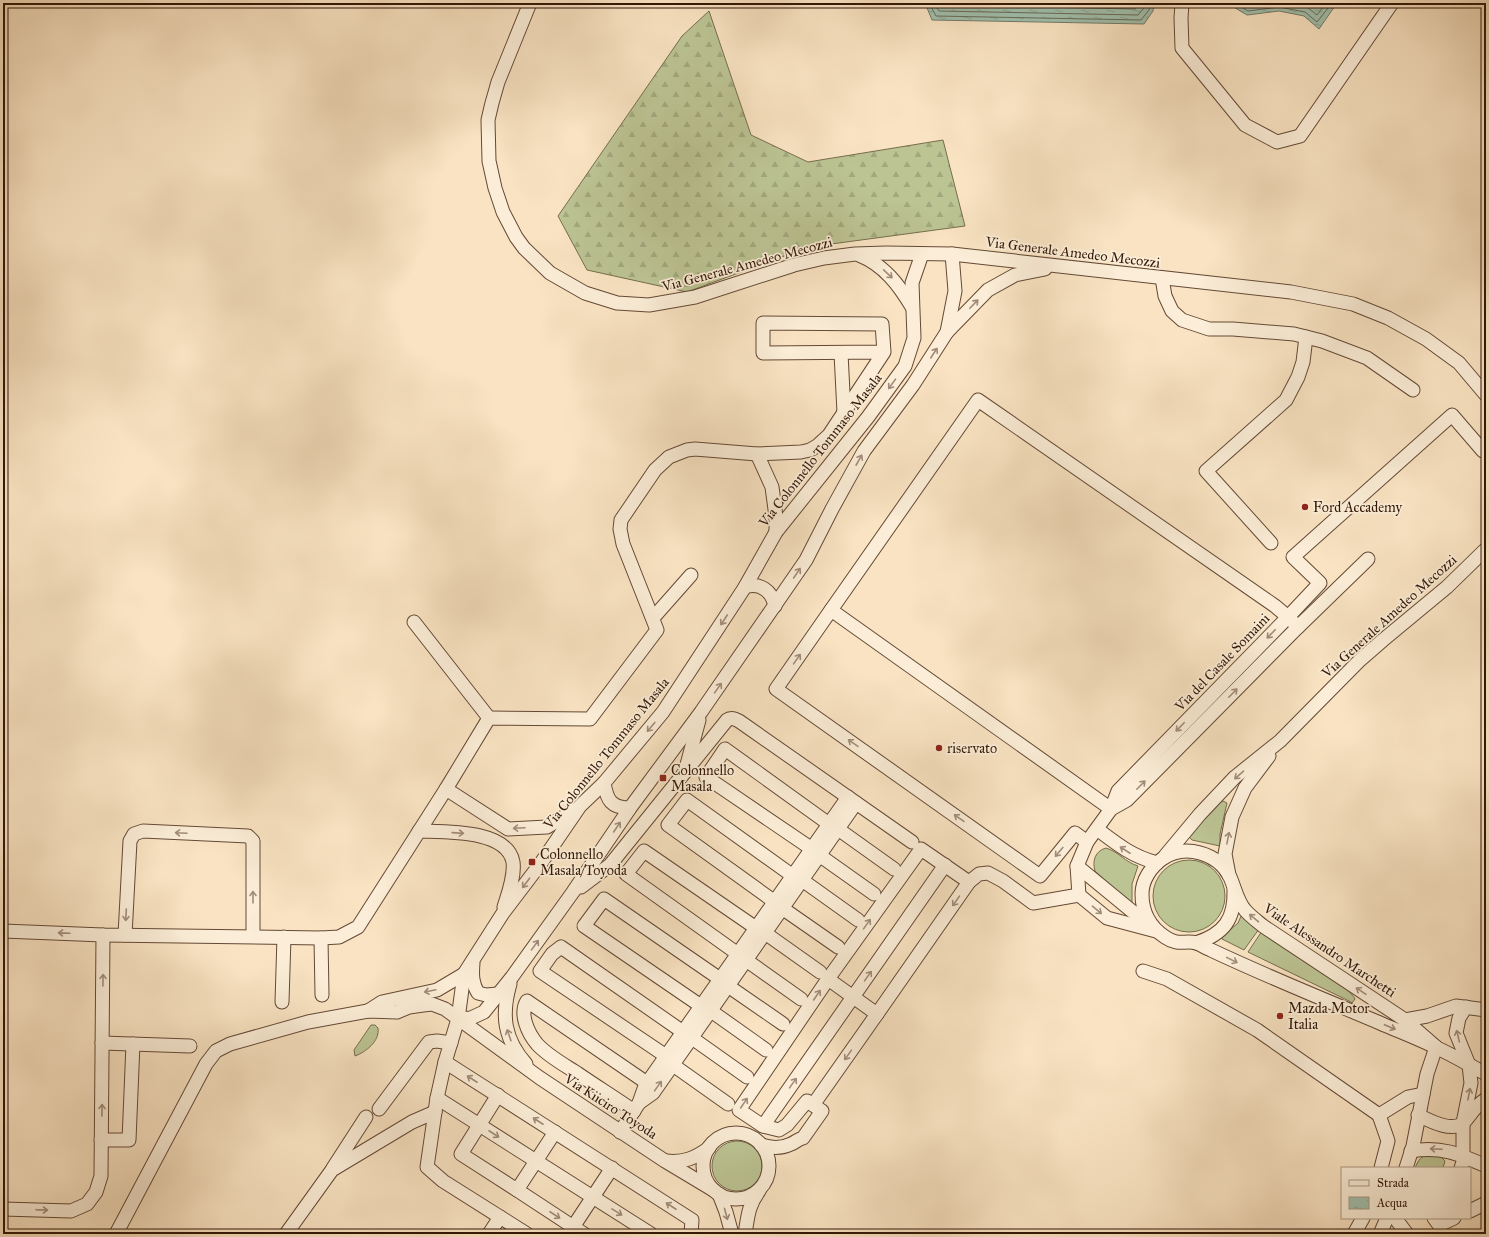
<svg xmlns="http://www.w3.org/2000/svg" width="1489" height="1237" font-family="'IM FELL Great Primer',serif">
	<defs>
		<pattern id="forest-firs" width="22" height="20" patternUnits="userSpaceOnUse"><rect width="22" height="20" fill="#bcc494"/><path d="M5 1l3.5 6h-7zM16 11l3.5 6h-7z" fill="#a2a87e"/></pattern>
		<pattern id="water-ripples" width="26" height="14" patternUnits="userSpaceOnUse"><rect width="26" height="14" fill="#a0bfac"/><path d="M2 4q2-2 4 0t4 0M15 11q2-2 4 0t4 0" fill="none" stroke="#8aa392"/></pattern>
	</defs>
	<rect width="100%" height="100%" fill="#f9e3c2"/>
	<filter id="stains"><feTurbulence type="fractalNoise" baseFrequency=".005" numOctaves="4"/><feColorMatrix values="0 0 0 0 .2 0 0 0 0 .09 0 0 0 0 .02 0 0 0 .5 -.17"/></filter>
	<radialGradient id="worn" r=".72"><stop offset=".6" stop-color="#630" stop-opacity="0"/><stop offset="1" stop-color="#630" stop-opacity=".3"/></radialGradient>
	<g fill="#bcc494" stroke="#776d4d">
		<path d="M1223,801l4,2 -7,31v12l-28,-6 -3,-3c9,-13 21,-23 32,-35z"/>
		<path d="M1106,848c13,4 19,14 32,18l-6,18v21l-37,-34c-3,-10 0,-20 11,-23z"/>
		<circle cx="1189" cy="896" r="36"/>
		<path d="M1242,914l17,15 -15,21 -22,-11v-2l16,-14z"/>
		<path d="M1262,931c15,10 89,56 93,68l-3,4 -3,-2 -101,-49z"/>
		<path d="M371,1025h4l3,3c2,13 -12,24 -23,28l-1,-6z"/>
		<circle cx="737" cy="1166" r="25"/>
		<path d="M1436,1154l5,3 4,4 -2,7h-28c5,-12 8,-13 21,-14z"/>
	</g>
	<path fill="url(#forest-firs)" stroke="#776d4d" d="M709,11l42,124 57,27 135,-22 22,86 -156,21 -122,45 -100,-22 -29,-54 124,-180z"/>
	<g fill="url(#water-ripples)" stroke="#747b6a">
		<path d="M925,3h229l-1,8 -9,13 -212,-4z"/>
		<path d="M1227,3h110l-18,26 -15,-13 -25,-5 -32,4z"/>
	</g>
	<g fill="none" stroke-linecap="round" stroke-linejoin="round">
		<g stroke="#696a59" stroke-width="1">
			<path d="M929,3l7,13 205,4 8,-10 1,-7"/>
			<path d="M934,3l5,8 199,4 6,-7 1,-5"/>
			<path d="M941,3l2,2 192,4 3,-3 1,-3"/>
			<path d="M1235,3l13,8 31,-4 26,5 12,10 15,-19"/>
			<path d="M1284,3l23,4 10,8 9,-12"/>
		</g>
		<defs>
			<g id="minor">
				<path d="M530,3l-32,79 -6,21 -4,17 1,41 6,27 8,24 13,25 8,11 26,25 35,20 32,10 32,2 46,-8 99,-32 30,-7 31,-4 31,-1 66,1 339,38 62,12 35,14 38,21 33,24 27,32"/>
				<path d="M1182,3l-1,15 1,30 63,77 32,17 23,-6 92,-133"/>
				<path d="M859,255c25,10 40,30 53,52"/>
				<path d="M1162,278l3,18 7,15 10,9 27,9h24l61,5 28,7 45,17 46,32"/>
				<path d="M947,332l8,-41 -3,-37"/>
				<path d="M841,353l3,60"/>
				<path d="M757,454l15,33 4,30v15"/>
				<path d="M1271,543l-65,-72 80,-71 12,-23 5,-15 3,-25"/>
				<path d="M745,587c15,-5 27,4 30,19"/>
				<path d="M831,610l147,-210 297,206 13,11 32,-34 -27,-26 159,-142 31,36"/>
				<path d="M653,618l38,-43"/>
				<path d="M414,622l75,96"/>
				<path d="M1298,627l70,-68"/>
				<path d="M699,720l-14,52 42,-52c4,-3 8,-1 12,1l173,121"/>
				<path d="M604,783c3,17 7,25 26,25"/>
				<path d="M446,789l62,40 39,-2 28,-17"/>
				<path d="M1111,809l16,-9 171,-173 -10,-10 -170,174 -7,18 -24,33 -10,24 2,29 28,23 49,13"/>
				<path d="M838,829l56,40"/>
				<path d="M1097,829c21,16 35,27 60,34"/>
				<path d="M419,831c25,1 88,-2 94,31 2,14 -5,32 -9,45"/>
				<path d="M1087,842l-12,-9 -35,43 -264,-187 55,-79 280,199"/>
				<path d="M812,849l-106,-72 19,-28 104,75"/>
				<path d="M819,855l55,39"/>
				<path d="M1165,856l35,-42 35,-37 45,-36 80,-81 23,-20 64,-53 39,-38"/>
				<path d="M1077,866l56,46 14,8"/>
				<path d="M1229,875l-4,-21 7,-37 13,-29 24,-32"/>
				<path d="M802,880l56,40"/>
				<path d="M969,882l10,-8 9,-1 15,8 30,22 46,-8"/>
				<path d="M581,887l29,-22 75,-93"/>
				<path d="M775,902l-107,-77 19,-25 106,76"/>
				<path d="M782,908l56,39"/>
				<path d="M3,931l100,4 218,3 18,-1 19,-10 88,-138 43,-71 101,1 67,-89 -34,-86 -3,-15 1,-9 34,-50 14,-13 18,-7 8,-1 62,5 44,-2 9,-2 7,-4 12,-11 55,-83 -2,-28 -119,-1v30l121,-1"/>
				<path d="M765,933l55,39"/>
				<path d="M125,935l5,-94 4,-7 9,-3 105,5 5,5v95"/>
				<path d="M321,938l1,57"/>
				<path d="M1196,943c28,-9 39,-24 38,-53"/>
				<path d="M738,954l-112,-80 18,-23 112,77"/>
				<path d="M746,960l55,39"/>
				<path d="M473,963c-1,12 -1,20 5,30l8,2 12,-1"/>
				<path d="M1143,971l24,8 90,51 122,85 29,-18 15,-3"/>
				<path d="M828,979l93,-130 48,33 -92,132"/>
				<path d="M510,984c-9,31 -6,55 16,80"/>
				<path d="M728,986l55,38"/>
				<path d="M282,1002l2,-65"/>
				<path d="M701,1006l-117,-80 20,-27 116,80"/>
				<path d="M368,1011l14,-9 55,-12 27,-16"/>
				<path d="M711,1011l55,39"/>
				<path d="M458,1019l13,-1 13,-6 28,-35 61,-85 57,-84 71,-96 105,-152 26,-51 32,-58 49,-66 34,-53 41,-42 27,-15 30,-6"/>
				<path d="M1405,1020l22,-4 29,-10 30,4"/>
				<path d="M692,1038l55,39"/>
				<path d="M102,1043l88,3"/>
				<path d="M1436,1047l-31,-27 -142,-94c-6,-5 -13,-10 -18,-16 -8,-9 -10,-22 -15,-33 -12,-24 -45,-34 -68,-18 -11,8 -20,21 -20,35 0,19 8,33 23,43 13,9 20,3 32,6 4,2 9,5 14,7 55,26 112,49 169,73 18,8 37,15 55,24 18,8 34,18 51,27"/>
				<path d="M666,1056l-126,-85 12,-17 9,-7 122,85"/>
				<path d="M445,1062l247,158 -1,14"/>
				<path d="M673,1065l55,39"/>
				<path d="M498,1095l-37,59 56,36"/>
				<path d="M437,1098l99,63 -19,29 67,44"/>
				<path d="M639,1103l14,-10 203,-290"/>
				<path d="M379,1109l50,-67 8,-1 14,2"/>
				<path d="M634,1111c-19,-13 -38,-25 -57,-38 -14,-9 -29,-17 -40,-29 -9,-11 -18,-30 -10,-43l120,82"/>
				<path d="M1379,1115l9,26 -7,27"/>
				<path d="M1418,1115c12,6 36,19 47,6 7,-8 11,-16 21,-22"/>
				<path d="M763,1126l182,-261"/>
				<path d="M555,1132l-19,29 115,73"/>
				<path d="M620,1132l19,-29 6,-17 203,-289"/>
				<circle cx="736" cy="1166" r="33"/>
				<path d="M101,1140h28l4,-96"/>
				<path d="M761,1145c10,3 20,4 30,-1 5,-2 7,-5 12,-6l19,-27 -15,-10 -20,24 -8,5 -16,-4 -24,-16 89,-131 49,35 -64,91"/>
				<path d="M1411,1151c31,-5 48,3 75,15"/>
				<path d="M666,1161c18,2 29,-3 43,-13"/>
				<path d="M333,1168l33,-51"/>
				<path d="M1406,1168l7,-22 14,-72 9,-27"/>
				<path d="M1461,1168l2,-6v-39l8,-40 -2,-18 -13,-32 3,-15 7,-11"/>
				<path d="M719,1194l7,18 6,22"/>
				<path d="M3,1209l68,2 16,-7 9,-12 5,-16 2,-241"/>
				<path d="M1470,1211l16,-8"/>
				<path d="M1395,1218l12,16"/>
				<path d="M1434,1218l5,7 15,-7"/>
				<path d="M573,1227l39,-59"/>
				<path d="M116,1234l90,-170 10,-13 14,-7 78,-22 60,-11 29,1 12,-5 14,-2 9,-1 13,5 95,69 125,83 50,30"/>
				<path d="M286,1234l46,-64 80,-48 23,-10"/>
				<path d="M489,1234l11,-17"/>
				<path d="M527,1234l-84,-53 -16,-14 10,-69 8,-36 13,-43 6,-45 39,-61 38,-50 39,-57 24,-23 59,-71 82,-125 31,-55 92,-115 37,-51 9,-28 -2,-55 10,-29"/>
				<path d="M745,1234c3,-18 3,-28 14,-43"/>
				<path d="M1354,1234l9,-16"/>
				<path d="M1380,1234l7,-16"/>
			</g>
		</defs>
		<use href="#minor" stroke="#644935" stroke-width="15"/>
		<path stroke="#321606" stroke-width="2.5" stroke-dasharray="3 2" stroke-linecap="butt" d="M153,1234l1,-1"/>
		<use href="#minor" stroke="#fbedd7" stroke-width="13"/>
	</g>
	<defs><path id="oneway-shaft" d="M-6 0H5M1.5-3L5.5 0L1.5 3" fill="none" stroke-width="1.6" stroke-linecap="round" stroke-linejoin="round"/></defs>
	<g stroke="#a18c79">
		<use href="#oneway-shaft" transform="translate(888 274) rotate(43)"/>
		<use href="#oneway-shaft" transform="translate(974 304) rotate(-46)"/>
		<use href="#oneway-shaft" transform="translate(934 353) rotate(-57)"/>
		<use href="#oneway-shaft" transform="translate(892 384) rotate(126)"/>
		<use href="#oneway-shaft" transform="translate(859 460) rotate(-61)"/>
		<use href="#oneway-shaft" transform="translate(797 573) rotate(-56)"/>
		<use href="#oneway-shaft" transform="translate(724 620) rotate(123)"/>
		<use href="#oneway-shaft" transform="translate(1271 634) rotate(134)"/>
		<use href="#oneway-shaft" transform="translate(797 659) rotate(-55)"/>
		<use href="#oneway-shaft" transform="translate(718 688) rotate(-55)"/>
		<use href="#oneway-shaft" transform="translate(1233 693) rotate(-45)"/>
		<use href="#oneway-shaft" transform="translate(651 727) rotate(130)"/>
		<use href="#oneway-shaft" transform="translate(1180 727) rotate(134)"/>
		<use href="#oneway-shaft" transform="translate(853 743) rotate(-145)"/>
		<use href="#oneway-shaft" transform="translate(1239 775) rotate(139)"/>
		<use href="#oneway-shaft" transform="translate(1141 785) rotate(-45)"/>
		<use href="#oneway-shaft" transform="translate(959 818) rotate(-145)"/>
		<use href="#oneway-shaft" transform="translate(617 827) rotate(-56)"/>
		<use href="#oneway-shaft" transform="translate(519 828) rotate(177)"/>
		<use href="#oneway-shaft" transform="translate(181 833) rotate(-177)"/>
		<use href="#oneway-shaft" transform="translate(458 833) rotate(4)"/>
		<use href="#oneway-shaft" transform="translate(1228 838) rotate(-79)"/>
		<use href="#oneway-shaft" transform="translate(1125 850) rotate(-147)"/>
		<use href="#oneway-shaft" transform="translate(1059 852) rotate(130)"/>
		<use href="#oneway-shaft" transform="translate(526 883) rotate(127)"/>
		<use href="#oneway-shaft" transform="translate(253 897) rotate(-90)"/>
		<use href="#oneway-shaft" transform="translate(956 901) rotate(125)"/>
		<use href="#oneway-shaft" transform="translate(1097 910) rotate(40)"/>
		<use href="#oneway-shaft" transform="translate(126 915) rotate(93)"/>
		<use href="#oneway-shaft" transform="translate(1254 918) rotate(-140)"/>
		<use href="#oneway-shaft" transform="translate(867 924) rotate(-55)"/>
		<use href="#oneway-shaft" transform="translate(64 933) rotate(-178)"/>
		<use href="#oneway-shaft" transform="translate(535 945) rotate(-54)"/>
		<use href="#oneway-shaft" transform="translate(1232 960) rotate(26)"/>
		<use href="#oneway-shaft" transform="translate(868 976) rotate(-55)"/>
		<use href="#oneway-shaft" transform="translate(103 980) rotate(-89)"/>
		<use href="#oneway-shaft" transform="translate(430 991) rotate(168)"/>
		<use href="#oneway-shaft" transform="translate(1361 991) rotate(-146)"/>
		<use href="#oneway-shaft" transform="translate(817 995) rotate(-56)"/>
		<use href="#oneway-shaft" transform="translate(1390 1027) rotate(23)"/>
		<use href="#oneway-shaft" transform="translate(509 1035) rotate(-109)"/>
		<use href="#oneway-shaft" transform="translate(1458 1036) rotate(-104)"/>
		<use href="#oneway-shaft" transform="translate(848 1055) rotate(125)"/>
		<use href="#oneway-shaft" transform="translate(472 1079) rotate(-147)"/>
		<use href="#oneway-shaft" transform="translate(793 1083) rotate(-55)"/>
		<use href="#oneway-shaft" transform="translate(658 1086) rotate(-55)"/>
		<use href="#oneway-shaft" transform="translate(1469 1094) rotate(-79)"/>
		<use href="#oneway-shaft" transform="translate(744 1103) rotate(-56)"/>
		<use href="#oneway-shaft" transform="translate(102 1110) rotate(-89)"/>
		<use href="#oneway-shaft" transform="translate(538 1121) rotate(-147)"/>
		<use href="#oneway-shaft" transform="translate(494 1134) rotate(33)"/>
		<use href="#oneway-shaft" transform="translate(1436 1149) rotate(-177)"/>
		<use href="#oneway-shaft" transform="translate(671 1206) rotate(-147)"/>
		<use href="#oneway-shaft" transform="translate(42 1210) rotate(2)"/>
		<use href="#oneway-shaft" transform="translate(617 1212) rotate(32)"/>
		<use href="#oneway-shaft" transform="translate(726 1214) rotate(75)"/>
		<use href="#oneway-shaft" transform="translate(555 1215) rotate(33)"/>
	</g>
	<g fill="#8f2418" stroke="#fbedd7" stroke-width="1.5">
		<circle cx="1305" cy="507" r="4"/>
		<circle cx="939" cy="748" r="4"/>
		<rect x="659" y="774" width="8" height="8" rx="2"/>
		<rect x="528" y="858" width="8" height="8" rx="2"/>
		<circle cx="1280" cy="1016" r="4"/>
	</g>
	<g text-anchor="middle" stroke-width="3.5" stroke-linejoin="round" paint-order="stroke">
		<g font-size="14" fill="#321606" stroke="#fbedd7">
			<text transform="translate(1073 252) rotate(7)" y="5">Via Generale Amedeo Mecozzi</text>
			<text transform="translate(747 264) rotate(-15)" y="5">Via Generale Amedeo Mecozzi</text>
			<text transform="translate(820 450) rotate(-52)" y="5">Via Colonnello Tommaso Masala</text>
			<text transform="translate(1389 616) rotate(-42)" y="5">Via Generale Amedeo Mecozzi</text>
			<text transform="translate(1222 662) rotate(-46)" y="5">Via del Casale Somaini</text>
			<text transform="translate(606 753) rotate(-51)" y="5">Via Colonnello Tommaso Masala</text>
			<text transform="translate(1330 950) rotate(34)" y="5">Viale Alessandro Marchetti</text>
			<text transform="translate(611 1106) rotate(33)" y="5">Via Kiiciro Toyoda</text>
		</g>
		<g font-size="14" fill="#321606" stroke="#fbedd7" text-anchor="start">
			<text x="1313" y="512">Ford Accademy</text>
			<text x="947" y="753">riservato</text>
			<text x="671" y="775">Colonnello<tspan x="671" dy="16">Masala</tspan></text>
			<text x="540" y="859">Colonnello<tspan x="540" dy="16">Masala/Toyoda</tspan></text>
			<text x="1288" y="1013">Mazda Motor<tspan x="1288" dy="16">Italia</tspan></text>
		</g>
	</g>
	<rect width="1489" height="1237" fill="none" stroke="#f9e3c2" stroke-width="16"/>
	<rect x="4" y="4" width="1481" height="1229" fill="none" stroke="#321606" stroke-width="2"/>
	<rect x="8" y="8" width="1473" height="1221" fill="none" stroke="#321606"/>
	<rect x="1341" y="1167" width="130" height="52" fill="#fbedd7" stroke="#ab9783"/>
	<rect x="1349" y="1180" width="20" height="6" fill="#fbedd7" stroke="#ab9783"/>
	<text x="1377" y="1187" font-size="12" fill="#321606">Strada</text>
	<rect x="1349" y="1197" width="20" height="12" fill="url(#water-ripples)" stroke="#ab9783"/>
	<text x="1377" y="1207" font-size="12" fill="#321606">Acqua</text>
	<rect width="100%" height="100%" filter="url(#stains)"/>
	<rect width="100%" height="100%" fill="url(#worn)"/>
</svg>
